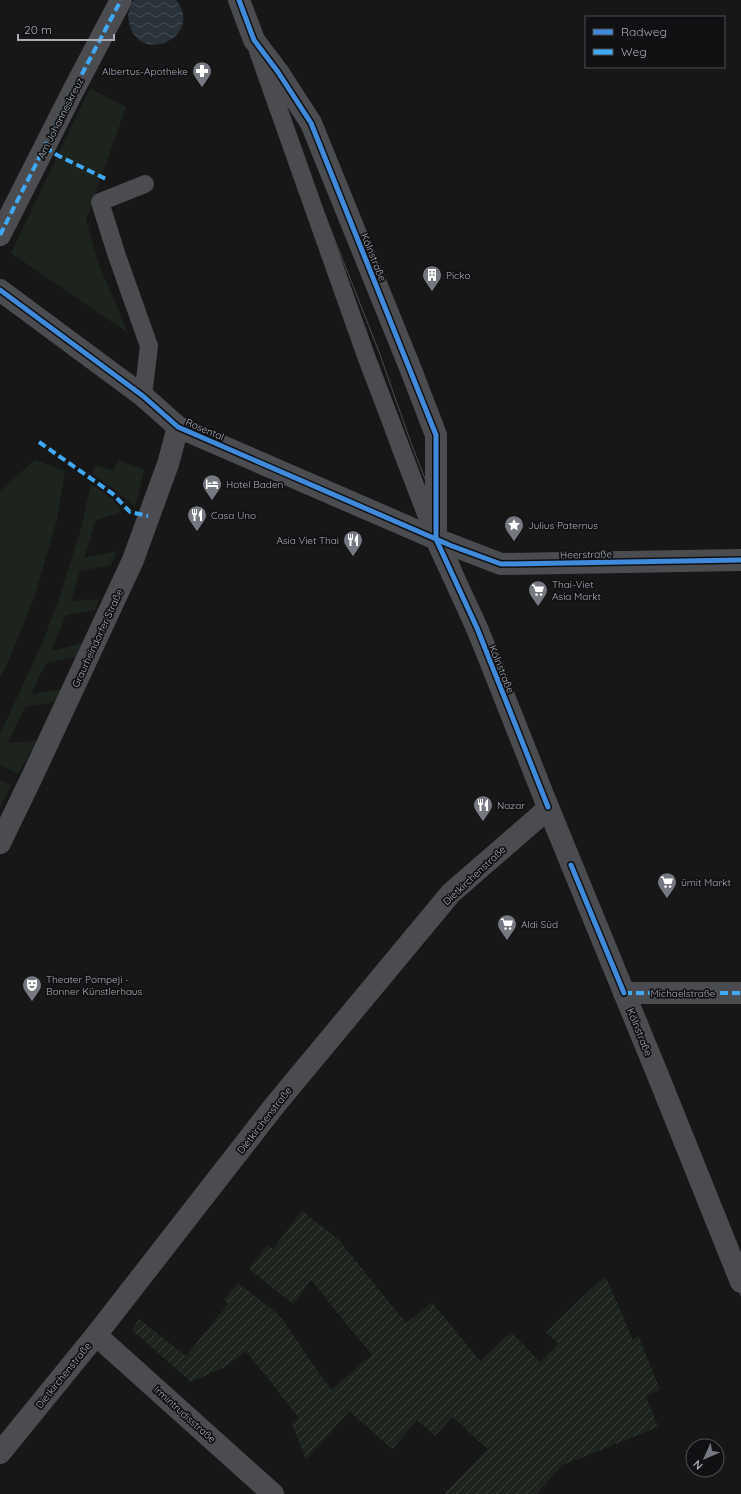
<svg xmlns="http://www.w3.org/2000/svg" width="741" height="1494" font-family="Quicksand,sans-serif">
	<defs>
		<pattern id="garden-furrows" width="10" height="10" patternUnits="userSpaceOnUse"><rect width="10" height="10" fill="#1d241e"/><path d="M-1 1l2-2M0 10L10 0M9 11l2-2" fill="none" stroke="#3b413d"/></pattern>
		<pattern id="water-waves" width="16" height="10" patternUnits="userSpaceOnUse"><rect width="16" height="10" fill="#2a3239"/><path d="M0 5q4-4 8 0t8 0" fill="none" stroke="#464d54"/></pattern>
	</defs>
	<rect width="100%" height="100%" fill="#171717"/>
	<g fill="#1d241e">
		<path d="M90,88l36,19 -40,113 12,42 30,71 -117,-80z"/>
		<path d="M35,460l30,11 -8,49 -23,78 -28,69 -6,10v-186z"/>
		<path d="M118,460l26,10 -9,37 -21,-18 -21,-15 2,-9 19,6z"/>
		<path d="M91,484l21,15 10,13 -26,8 -12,38 33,-7 -6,14 -31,6 -9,30 28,-2 -4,11 -29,5 -15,36 31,-8 -6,14 -30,6 -15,31 31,-5 -8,13 -29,5 -17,36 28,-2 -18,33 -18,-9v-31l41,-88 17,-44 23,-73z"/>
		<path d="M0,780l11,5 -11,22z"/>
	</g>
	<path fill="url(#garden-furrows)" d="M302,1211l36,28 68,84 26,-21 48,59 31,-29 29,30 18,-18 -12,-12 59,-56 21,47 6,16 7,-2 21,53 -14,6 12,31 -95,38 -27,29h-92l44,-45 -36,-32 -17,19 -18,-16 -25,29 -43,-38 -43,49 -14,-36 7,-6 -53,-67 -21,16 -34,15 -59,-52 7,-11 47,37 42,-52 -4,-4 14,-17 41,32 52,75 41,-35 -61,-75 -18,24 -44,-35 19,-24 5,4z"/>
	<path fill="url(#water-waves)" d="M134,0h42c29,35 -36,68 -47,23 -2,-7 0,-17 5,-23z"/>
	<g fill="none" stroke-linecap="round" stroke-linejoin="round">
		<g stroke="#4b4c50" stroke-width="18">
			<path d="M258,51l108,305 68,179"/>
			<path d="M143,396l6,-50 -32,-90 -17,-54 45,-18"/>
		</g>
		<g stroke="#4b4c50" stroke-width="22">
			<path d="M0,235l73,-144 48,-91"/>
			<path d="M0,290l143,106 35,31"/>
			<path d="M436,539l65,25 240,-4"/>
			<path d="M624,993h117"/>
			<path d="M96,1335l177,159"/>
			<path d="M0,1453l96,-118 179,-230 176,-212 91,-79 6,-7"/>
		</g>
		<g stroke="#4b4c50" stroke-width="22">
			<path d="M239,0l15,40 24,32 33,51 100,247 25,65v104l41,89 71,179 109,266 84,209"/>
			<path d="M0,843l31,-64 102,-219 35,-96 10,-37 258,112"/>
		</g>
		<g stroke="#4b4c4f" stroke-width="1">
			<path d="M232,0l160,449 33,85 66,154 51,126 139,332 60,150"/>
			<path d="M248,0l57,164 74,188 32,91 25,64 199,486 106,265"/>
		</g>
		<g stroke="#3fa9f5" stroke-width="4" stroke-dasharray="8 4" stroke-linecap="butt">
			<path d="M45,147l12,8 51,25"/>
			<path d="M0,235l73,-144 48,-91"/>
			<path d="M39,442l74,52 17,18 18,4"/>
			<path d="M624,993h117"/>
		</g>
		<defs>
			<g id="cycleway">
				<path d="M239,0l15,40 24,32 33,51 125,312v104l41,89 71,179"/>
				<path d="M0,290l143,106 35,31 274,119 49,18 240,-4"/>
				<path d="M571,865l53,128"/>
			</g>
		</defs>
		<use href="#cycleway" stroke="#111113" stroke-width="8"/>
		<use href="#cycleway" stroke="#408adc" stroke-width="5"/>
	</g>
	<defs>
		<symbol id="pharmacy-pin" viewBox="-11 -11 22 30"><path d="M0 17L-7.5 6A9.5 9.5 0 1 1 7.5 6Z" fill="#757880" stroke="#111113"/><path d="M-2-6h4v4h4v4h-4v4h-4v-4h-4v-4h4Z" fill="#fff"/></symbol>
		<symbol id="building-pin" viewBox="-11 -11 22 30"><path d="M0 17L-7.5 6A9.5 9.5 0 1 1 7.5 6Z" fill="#757880" stroke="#111113"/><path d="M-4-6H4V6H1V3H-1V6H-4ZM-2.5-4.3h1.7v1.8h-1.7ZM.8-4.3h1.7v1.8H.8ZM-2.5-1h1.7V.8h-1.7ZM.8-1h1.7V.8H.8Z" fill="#fff"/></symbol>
		<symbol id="hotel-pin" viewBox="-11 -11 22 30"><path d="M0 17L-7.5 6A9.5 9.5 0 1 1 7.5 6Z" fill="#757880" stroke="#111113"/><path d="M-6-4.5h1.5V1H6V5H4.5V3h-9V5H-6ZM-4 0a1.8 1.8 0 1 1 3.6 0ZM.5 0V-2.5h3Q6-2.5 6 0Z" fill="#fff"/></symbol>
		<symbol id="restaurant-pin" viewBox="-11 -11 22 30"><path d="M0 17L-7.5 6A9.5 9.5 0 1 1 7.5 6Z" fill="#757880" stroke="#111113"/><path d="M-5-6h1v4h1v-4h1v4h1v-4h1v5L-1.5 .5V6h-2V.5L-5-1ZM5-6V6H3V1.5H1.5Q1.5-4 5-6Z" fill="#fff"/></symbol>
		<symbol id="sight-pin" viewBox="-11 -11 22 30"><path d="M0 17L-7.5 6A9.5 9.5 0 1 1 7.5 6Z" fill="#757880" stroke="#111113"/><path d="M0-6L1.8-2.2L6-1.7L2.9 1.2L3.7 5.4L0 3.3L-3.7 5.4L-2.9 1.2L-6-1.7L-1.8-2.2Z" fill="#fff"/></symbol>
		<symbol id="supermarket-pin" viewBox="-11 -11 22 30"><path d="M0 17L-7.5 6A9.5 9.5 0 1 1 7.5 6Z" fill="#757880" stroke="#111113"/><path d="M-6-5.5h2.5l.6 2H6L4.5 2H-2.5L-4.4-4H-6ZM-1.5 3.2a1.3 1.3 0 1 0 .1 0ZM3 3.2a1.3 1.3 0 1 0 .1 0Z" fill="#fff"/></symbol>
		<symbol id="theatre-pin" viewBox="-11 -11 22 30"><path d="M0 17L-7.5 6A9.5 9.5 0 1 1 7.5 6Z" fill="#757880" stroke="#111113"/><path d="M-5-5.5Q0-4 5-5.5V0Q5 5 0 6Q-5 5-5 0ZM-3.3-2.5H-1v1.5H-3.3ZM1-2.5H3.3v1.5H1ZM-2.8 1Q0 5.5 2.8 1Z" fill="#fff"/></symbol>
	</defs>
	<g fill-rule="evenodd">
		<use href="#pharmacy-pin" x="191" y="60" width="22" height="30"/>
		<use href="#building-pin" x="421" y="264" width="22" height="30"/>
		<use href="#hotel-pin" x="201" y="473" width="22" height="30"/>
		<use href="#restaurant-pin" x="186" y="504" width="22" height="30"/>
		<use href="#sight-pin" x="503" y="514" width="22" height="30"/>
		<use href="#restaurant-pin" x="342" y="529" width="22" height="30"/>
		<use href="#supermarket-pin" x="527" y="579" width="22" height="30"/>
		<use href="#restaurant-pin" x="472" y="794" width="22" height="30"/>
		<use href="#supermarket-pin" x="656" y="871" width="22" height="30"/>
		<use href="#supermarket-pin" x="496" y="913" width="22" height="30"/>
		<use href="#theatre-pin" x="21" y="974" width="22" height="30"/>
	</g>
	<g text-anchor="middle" stroke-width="3.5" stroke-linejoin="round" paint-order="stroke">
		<g font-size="10" fill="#a8adb8" stroke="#111113" text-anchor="start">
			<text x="188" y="75" text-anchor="end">Albertus-Apotheke</text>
			<text x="446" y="279">Picko</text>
			<text x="226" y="488">Hotel Baden</text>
			<text x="211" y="519">Casa Uno</text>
			<text x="528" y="529">Julius Paternus</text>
			<text x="339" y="544" text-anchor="end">Asia Viet Thai</text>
			<text x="552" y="588">Thai-Viet<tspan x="552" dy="12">Asia Markt</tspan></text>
			<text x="497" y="809">Nazar</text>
			<text x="681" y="886">ümit Markt</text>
			<text x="521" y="928">Aldi Süd</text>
			<text x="46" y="983">Theater Pompeji -<tspan x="46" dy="12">Bonner Künstlerhaus</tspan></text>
		</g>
		<g font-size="10" fill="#a8adb8" stroke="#111113">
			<text transform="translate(60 118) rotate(-63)" y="4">Am Johanneskreuz</text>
			<text transform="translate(374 257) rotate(68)" y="4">Kölnstraße</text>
			<text transform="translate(205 429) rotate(23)" y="4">Rosental</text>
			<text transform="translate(586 554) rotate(-1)" y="4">Heerstraße</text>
			<text transform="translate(97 638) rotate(-65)" y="4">Graurheindorfer Straße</text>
			<text transform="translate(502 669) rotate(68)" y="4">Kölnstraße</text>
			<text transform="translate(474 875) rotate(-43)" y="4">Dietkirchenstraße</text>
			<text x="683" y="997">Michaelstraße</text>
			<text transform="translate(640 1032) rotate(68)" y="4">Kölnstraße</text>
			<text transform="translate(264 1120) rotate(-52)" y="4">Dietkirchenstraße</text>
			<text transform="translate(63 1375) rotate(-51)" y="4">Dietkirchenstraße</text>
			<text transform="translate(185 1414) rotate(42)" y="4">Irmintrudisstraße</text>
		</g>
	</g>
	<rect x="585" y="16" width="140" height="52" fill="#111113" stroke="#4d4f55"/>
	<rect x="593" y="29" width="20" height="6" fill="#408adc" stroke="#4d4f55"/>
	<text x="621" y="36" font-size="12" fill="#a8adb8">Radweg</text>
	<rect x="593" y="49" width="20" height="6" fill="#3fa9f5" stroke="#4d4f55"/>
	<text x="621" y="56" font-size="12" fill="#a8adb8">Weg</text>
	<g transform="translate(705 1458) rotate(225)"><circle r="19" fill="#111113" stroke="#4d4f55"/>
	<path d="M0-3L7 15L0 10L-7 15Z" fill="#757880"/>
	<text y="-6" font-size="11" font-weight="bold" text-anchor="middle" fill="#a8adb8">N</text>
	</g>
	<path d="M18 34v6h96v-6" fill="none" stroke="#a8adb8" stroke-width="2"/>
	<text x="24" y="34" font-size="12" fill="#a8adb8" stroke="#111113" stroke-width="3" paint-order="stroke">20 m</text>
</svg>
